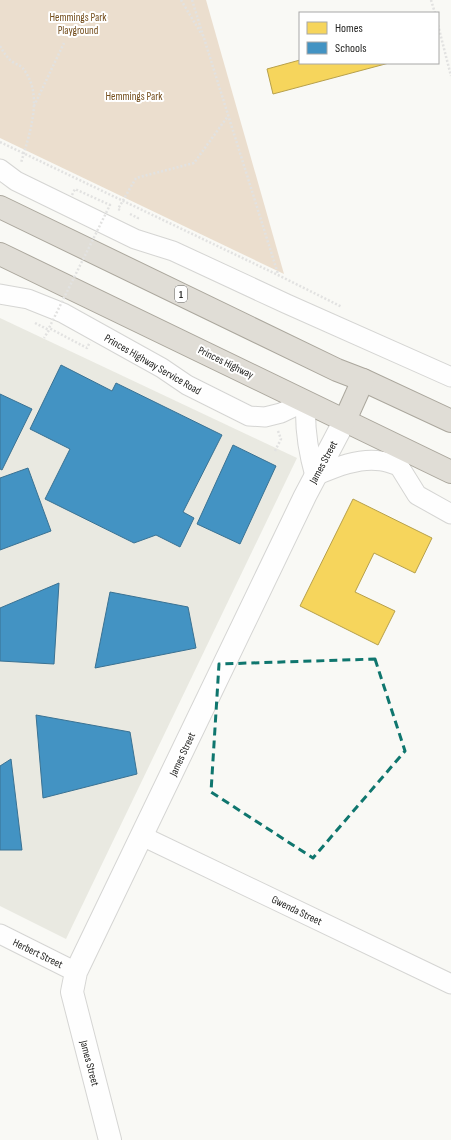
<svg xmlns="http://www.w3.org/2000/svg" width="451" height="1140" font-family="'Sofia Sans Condensed',sans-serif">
	<rect width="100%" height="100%" fill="#f9f9f5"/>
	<path fill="#e9e9e1" d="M0,318l297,140 -231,481 -66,-33z"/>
	<path fill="#ebdece" d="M0,0h206l78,274 -284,-136z"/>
	<g fill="#f6d55c" stroke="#b7a04b">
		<path d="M300,60v3h89l-116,31 -6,-25z"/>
		<path d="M353,499l79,39 -17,35 -41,-20 -19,39 40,19 -17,34 -78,-39z"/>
	</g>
	<g fill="#4393c3" stroke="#3a7293">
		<path d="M61,365l51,26 4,-8 106,52 -39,77 11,6 -14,29 -24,-12 -22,8 -89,-44 25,-50 -40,-20z"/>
		<path d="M0,394l32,15 -30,61 -2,-1z"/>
		<path d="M233,445l43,21 -36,78 -43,-20z"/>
		<path d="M28,468l23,63 -51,19v-72z"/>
		<path d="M59,583l-5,81 -54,-3v-53z"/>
		<path d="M110,592l78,15 8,41 -101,20z"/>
		<path d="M36,715l94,17 7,42 -94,24z"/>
		<path d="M11,759l11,91h-22v-84z"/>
	</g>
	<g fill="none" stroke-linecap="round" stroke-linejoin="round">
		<defs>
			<g id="minor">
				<path d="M0,169l16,12 119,58 38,12 114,53 164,73"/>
				<path d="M0,294l28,5 35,14 99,55 25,17 62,31 16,1 16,-4 25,-12"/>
				<path d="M306,401c-2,26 2,50 9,75 19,-8 45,-19 66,-15 6,1 12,3 18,5l18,29 34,19"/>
				<path d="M142,836l309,148"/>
				<path d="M0,934l76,38"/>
			</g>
			<path id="tertiary" d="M110,1140l-38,-148 4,-20 229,-476 40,-76"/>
			<g id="trunk">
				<path d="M0,207l337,163 26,10 88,41"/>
				<path d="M0,254l451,218"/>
				<path d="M345,420l18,-40"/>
			</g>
		</defs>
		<use href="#minor" stroke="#d5d5d3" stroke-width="21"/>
		<use href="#tertiary" stroke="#d5d5d3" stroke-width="24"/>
		<use href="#trunk" stroke="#aba79d" stroke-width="24"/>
		<g stroke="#e2e2e1" stroke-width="2.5" stroke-dasharray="2 2" stroke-linecap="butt">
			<path d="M181,0l21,35"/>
			<path d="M192,0l86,274"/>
			<path d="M431,0l4,13"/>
			<path d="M438,25l13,51"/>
			<path d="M0,46c4,7 7,12 14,17 4,2 8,3 10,7 20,26 5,65 -3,93"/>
			<path d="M34,106l30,-63"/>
			<path d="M0,142l278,133 64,32"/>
			<path d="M120,210l-2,-1 18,-31 58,-15 34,-47"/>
			<path d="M130,214l8,4 -1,2"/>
			<path d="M35,323l14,7 -5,8"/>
			<path d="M275,451l6,-12 -3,-8"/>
		</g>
		<use href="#minor" stroke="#fefefe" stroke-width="19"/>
		<use href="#tertiary" stroke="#fefefe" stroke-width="22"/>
		<use href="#trunk" stroke="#e0ddd6" stroke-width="22"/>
		<path stroke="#e2e2e1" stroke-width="2.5" stroke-dasharray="2 2" stroke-linecap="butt" d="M72,195l3,-6 35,16 -61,123 38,20 3,-6"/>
	</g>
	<path fill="none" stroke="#0f766e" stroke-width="3" stroke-dasharray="8 5" stroke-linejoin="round" d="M375,659l30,92 -92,107 -102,-66 8,-128z"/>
	<g text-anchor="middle" stroke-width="4" stroke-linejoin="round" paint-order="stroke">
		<rect fill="#fff" stroke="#666665" stroke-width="1" x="175" y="286" width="12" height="16" rx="3"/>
		<g font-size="10" font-weight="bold" fill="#252523">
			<text x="181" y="298">1</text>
		</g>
		<g font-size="11" fill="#734d1c" stroke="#fff">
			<text x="78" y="21">Hemmings Park<tspan x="78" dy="13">Playground</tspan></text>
			<text x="134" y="100">Hemmings Park</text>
		</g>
		<g font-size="11" fill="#252523" stroke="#fff">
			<text transform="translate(226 362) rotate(26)" y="4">Princes Highway</text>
			<text transform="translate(153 364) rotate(30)" y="4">Princes Highway Service Road</text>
			<text transform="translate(323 462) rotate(-62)" y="4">James Street</text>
			<text transform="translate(182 754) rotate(-65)" y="4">James Street</text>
			<text transform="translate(297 910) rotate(26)" y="4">Gwenda Street</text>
			<text transform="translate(38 953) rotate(26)" y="4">Herbert Street</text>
			<text transform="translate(90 1063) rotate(75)" y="4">James Street</text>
		</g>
	</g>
	<rect x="299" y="12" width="140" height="52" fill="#ffffff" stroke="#a8a8a7"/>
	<rect x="307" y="22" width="20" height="12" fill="#f6d55c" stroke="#a8a8a7"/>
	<text x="335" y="32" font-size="12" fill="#252523">Homes</text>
	<rect x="307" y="42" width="20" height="12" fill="#4393c3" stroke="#a8a8a7"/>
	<text x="335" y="52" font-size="12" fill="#252523">Schools</text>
</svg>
